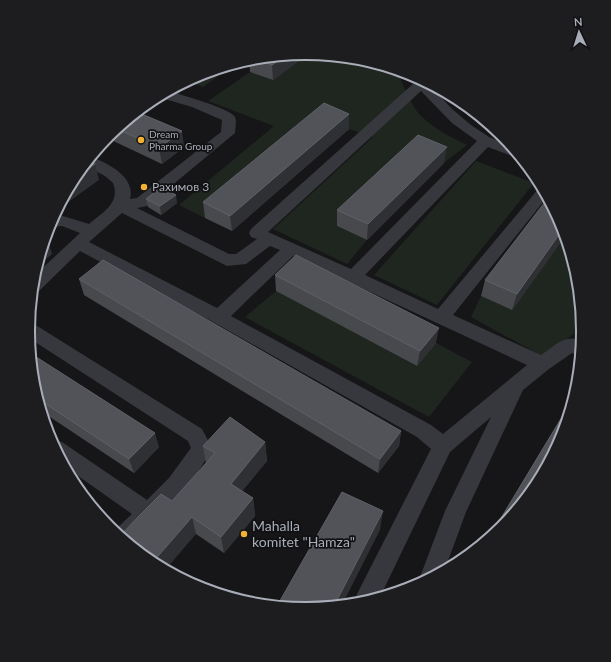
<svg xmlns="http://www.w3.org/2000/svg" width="611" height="662" font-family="Lato,sans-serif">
	<rect width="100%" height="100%" fill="#161618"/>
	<g fill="#1e261f">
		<path d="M308,54l52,5 36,11c6,12 11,25 18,37 11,17 34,29 53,38l-23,18 -28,-12 -79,75 30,14 -20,24 -74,-35 100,-92 -24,-8 -144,89 -26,-13 95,-79 -66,-25 42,-29 23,8z"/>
		<path d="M236,63l-33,24 -16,-6 13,-6z"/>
		<path d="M476,161l58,22 -97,122 -63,-30z"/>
		<path d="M565,236l13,41 5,51 -41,28 -71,-39 10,-21 31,13z"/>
		<path d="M276,291l141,75 19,-23 36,19 -43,55 -184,-100z"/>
	</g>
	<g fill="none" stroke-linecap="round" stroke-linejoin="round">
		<g fill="#37383d" fill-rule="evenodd">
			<path d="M411,75l17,8 24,26 19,16 18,12 22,9 9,11 -8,-1 -24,-9 -123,128 73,34 101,-121 3,-1 5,10 -94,118 88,40c14,-9 24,-22 41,-14l-1,15 -9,-3 -23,16 -26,21 -57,122 -21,57 -23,13 -2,-5 25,-66 46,-94 -41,35 -70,145 -26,7 3,-10 74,-145 -14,-12 -204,-115 -133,-71 -42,41 -6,2 1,-17 47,-44 -18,-7 -13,1 5,-10 9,-1 26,8c13,-11 32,-21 24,-41l-8,-7 -21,-11 7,-8c17,6 45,20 39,42l7,-1 84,-66 1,-12 -30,-13 -34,-10 10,-6c11,3 64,18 67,26 2,4 0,12 0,16l-88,73 -10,2 92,46h7l21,-15 -6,-2 -2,-4 2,-4 163,-146 -5,-6zM421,91l31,32 25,18 -126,128 -83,-37zM122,213l105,53 19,-2 24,-18 10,4 -63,58 -128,-66zM293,256l234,109 -84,69 -12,-9 -200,-109z"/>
			<path d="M29,322l5,2 168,105 10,19c-19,39 -51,67 -82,97l-16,-14 18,-17 -68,-48 -13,-25 4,-2 7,3 85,58 22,-22 22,-30 -3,-7 -159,-103z"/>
		</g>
	</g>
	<g fill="#47494d">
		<path d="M306,54h2l-35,26 -23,-8 -1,-13z"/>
		<path d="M467,107l9,6 -9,-3z"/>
		<path d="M137,112l47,35 -22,17 -55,-26 2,-3z"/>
		<path d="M349,114v15l-117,102 -27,-13 -2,-16z"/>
		<path d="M484,121l18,14 -19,-8z"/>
		<path d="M444,163l-77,77 -30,-14v-16z"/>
		<path d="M146,199l31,4 -16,12 -13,-8z"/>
		<path d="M562,225l3,11 -53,74 -31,-14 4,-16z"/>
		<path d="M275,275l161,68 -19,23 -141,-75z"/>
		<path d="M79,279l322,152 -2,15 -21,27 -294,-178z"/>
		<path d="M33,385l126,62 -25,26 -93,-62z"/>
		<path d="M265,442l2,19 -25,30 11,7 2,18 -31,37 -28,-19 -24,-33 34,-37 -3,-18z"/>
	</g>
	<g fill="#2f3033">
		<path d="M306,54h2l-35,26 -1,-15 13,-9z"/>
		<path d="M349,114v15l-117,102 -2,-15z"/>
		<path d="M182,131l2,16 -22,17 -3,-16z"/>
		<path d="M447,147l-3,16 -77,77 1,-16z"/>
		<path d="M95,164l4,16 -42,30 17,-31z"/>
		<path d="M176,195l1,8 -16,12 -1,-9z"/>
		<path d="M563,229l2,7 -53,74 5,-16z"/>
		<path d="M47,238l5,16 -16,14 8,-27z"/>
		<path d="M439,328l-3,15 -19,23 3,-15z"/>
		<path d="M401,431l-2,15 -21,27 2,-14z"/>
		<path d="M155,433l4,14 -25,26 -5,-14z"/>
		<path d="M265,442l2,19 -34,41 -2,-18z"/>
		<path d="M253,498l2,18 -31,37 -3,-16z"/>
		<path d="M383,511l-3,19 -38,75 -8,1z"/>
		<path d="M192,517l4,17 -30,35 -13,-7z"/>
	</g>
	<g fill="#525359" stroke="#5f6168">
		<path d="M285,56l-13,9 -17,-7z"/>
		<path d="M324,103l25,11 -119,102 -27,-14z"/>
		<path d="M137,112l45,19 -23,17 -42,-19z"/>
		<path d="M418,135l29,12 -79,77 -31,-14z"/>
		<path d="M88,160l7,4 -21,15 1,-2z"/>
		<path d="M161,187l15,8 -16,11 -14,-7z"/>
		<path d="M548,198l14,27 1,4 -46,65 -32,-14z"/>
		<path d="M296,255l143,73 -19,23 -145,-76z"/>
		<path d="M103,260l298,171 -21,28 -301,-180z"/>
		<path d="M30,353l125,80 -26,26 -92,-61 -4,-13z"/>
		<path d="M574,397l-12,40 -26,48 -34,42 -13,11z"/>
		<path d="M230,417l35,25 -34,42 22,14 -32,39 -29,-20 -39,45 -33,-26 17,-18 24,-24 11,7 43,-48 -12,-7z"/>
		<path d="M342,492l41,19 -49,95 -29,2 -28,-2z"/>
	</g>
	<g fill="#f2b134" stroke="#111113" stroke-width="1.5">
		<circle cx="141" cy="140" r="4"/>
		<circle cx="144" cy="187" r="4"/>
		<circle cx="244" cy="534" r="4"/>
	</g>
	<g text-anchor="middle" stroke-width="3.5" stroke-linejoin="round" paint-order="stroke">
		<g font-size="10" fill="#a8adb8" stroke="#111113" text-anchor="start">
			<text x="149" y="138">Dream<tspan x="149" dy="12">Pharma Group</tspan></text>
		</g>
		<g font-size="12" fill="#a8adb8" stroke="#111113" text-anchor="start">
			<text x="152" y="191">Рахимов 3</text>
		</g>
		<g font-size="14" fill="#a8adb8" stroke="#111113" text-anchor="start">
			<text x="252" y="531">Mahalla<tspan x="252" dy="16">komitet "Hamza"</tspan></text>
		</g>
	</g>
	<path d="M0 0H611V662H0ZM305 60H306A270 270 0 0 1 576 330V332A270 270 0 0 1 306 602H305A270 270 0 0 1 35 332V330A270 270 0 0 1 305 60Z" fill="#1d1d20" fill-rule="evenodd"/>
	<path fill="none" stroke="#a8adb8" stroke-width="2" d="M305 60H306A270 270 0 0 1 576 330V332A270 270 0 0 1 306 602H305A270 270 0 0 1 35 332V330A270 270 0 0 1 305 60Z"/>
	<g transform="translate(579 32) rotate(356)" stroke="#111113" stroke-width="3" paint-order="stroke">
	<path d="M0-3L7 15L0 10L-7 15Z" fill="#a8adb8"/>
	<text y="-6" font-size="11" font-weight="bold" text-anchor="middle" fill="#a8adb8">N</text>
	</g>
</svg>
